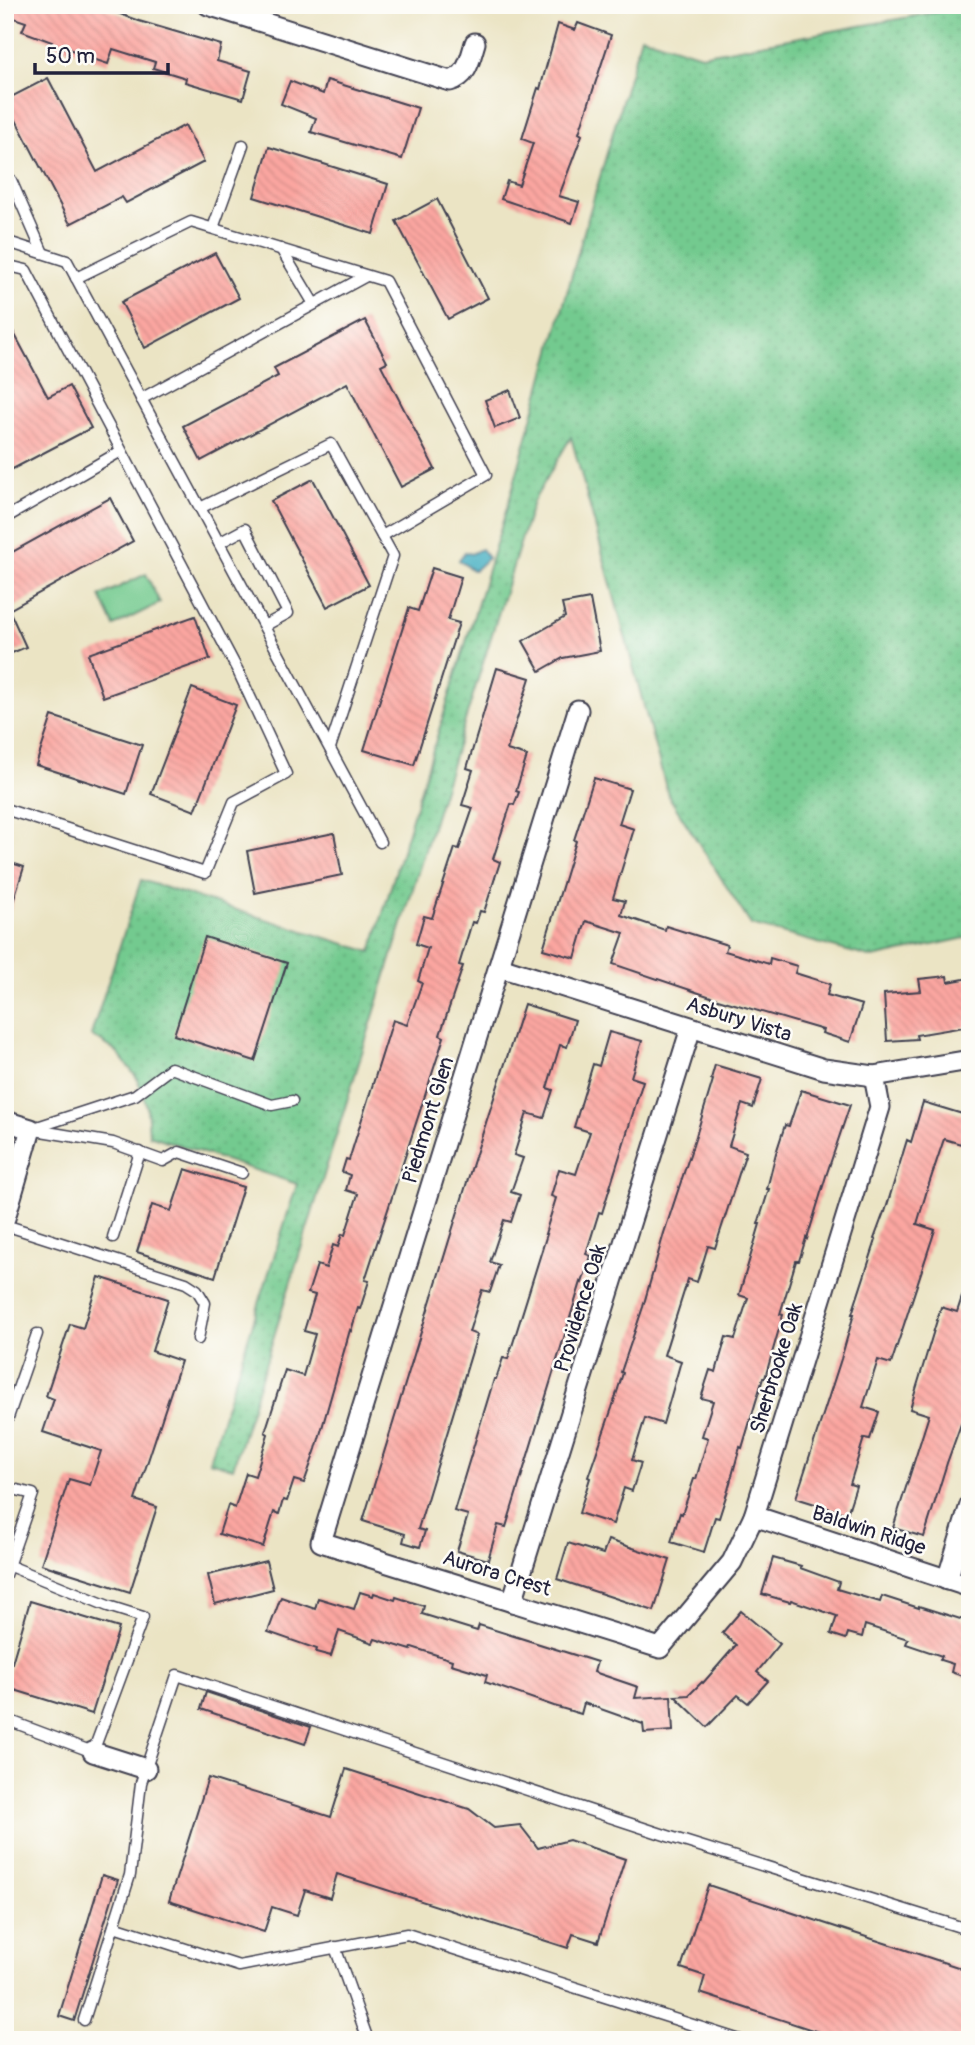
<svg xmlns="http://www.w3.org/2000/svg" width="975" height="2045" font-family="Pangolin,sans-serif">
	<defs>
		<pattern id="grass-dots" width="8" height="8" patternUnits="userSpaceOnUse" patternTransform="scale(1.75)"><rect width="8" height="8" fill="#73ca8f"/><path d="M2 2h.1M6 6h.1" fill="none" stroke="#63ad7c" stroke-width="1.8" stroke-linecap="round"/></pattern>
		<pattern id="building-back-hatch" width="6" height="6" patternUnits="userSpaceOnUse" patternTransform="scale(1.75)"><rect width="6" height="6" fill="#fba6a0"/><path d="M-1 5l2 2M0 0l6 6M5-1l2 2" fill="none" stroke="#d78f8b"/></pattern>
	</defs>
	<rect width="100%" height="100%" fill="#fdfcf7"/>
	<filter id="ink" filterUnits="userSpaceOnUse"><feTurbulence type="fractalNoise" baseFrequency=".0143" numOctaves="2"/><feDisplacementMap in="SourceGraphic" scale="14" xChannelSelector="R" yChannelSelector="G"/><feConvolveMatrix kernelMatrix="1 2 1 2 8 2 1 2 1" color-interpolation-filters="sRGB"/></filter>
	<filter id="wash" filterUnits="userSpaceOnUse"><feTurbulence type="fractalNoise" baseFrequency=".00686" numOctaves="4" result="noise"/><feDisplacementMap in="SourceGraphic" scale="28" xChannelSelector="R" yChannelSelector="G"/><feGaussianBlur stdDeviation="1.57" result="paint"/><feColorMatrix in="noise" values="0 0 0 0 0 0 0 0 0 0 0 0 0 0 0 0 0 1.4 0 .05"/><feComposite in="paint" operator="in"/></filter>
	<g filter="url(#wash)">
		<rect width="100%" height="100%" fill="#ebe4c4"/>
		<path fill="url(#grass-dots)" stroke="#4a7665" stroke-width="2" d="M970,6v931l-97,21 -122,-33 -83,-130 -97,-358 -38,65 -300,966 -24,-7 88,-277 -148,-49 -2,-28 -10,-29 -21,-27 -25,-16 50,-155 230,72 139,-454 73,-263 58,-199 60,19z"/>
		<path fill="#73ca8f" stroke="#4a7665" stroke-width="2" d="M146,574l14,29 -46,23 -14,-30z"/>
		<path fill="#43afc2" stroke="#32687e" stroke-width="2" d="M481,549l7,9 -13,12h-3l-13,-10 6,-8 6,2z"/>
		<g id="blocks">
			<g fill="url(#building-back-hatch)">
				<path d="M5,5h91l43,16 82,24 -4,16 34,10 -8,28 -58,-17 1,-4 -33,-10 2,-6 -42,-13 -5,15 -24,-8 1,-2 -34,-10 1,-2 -30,-11 4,-9 -21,-7z"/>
				<path d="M578,23l33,12 -32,98 3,2 -23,61 20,6 -7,21 -71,-24 6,-18 12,4 14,-42 -11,-4 16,-51 2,1 18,-65 17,6z"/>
				<path d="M48,78l49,94 88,-47 19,37 -78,41 -4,-6 -52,27 -54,-104 -11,6v-26z"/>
				<path d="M327,80l91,28 -16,51 -91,-27 5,-14 -35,-14 9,-23 33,13z"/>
				<path d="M269,147l119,37 -15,50 -119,-37z"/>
				<path d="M437,199l51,99 -40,21 -52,-98z"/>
				<path d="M215,253l24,45 -94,50 -24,-46z"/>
				<path d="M5,316l43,81 21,-11 22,42 -86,45z"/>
				<path d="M365,320l22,42 -6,3 54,104 -34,18 -54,-104 -146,78 -18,-35 95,-50 -4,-8z"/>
				<path d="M510,390l10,28 -25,10 -10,-28z"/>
				<path d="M313,479l56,106 -42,22 -56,-106z"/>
				<path d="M110,498l23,43 -124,69 17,37 -21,9v-100z"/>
				<path d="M432,568l29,9 -13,43 11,3 -45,142 -50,-15 45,-142 9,3z"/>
				<path d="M590,599l10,52 -37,7 -23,13 -17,-30 42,-24 -3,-13z"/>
				<path d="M195,616l15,43 -107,38 -15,-43z"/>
				<path d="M497,668l33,10 -23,72 20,6 -11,35 3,1 -5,13 -3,-1 -18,55 7,3 -16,50 -4,-1 -4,12 -4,-1 -13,43 4,1 -23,69 4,2 -79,243 4,1 -9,28 -2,-1 -7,23 -1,-1 -34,119 -12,34 -10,-3 -7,21 -4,-1 -4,14 -5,-2 -11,35 -44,-13 9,-29 7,3 11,-35 9,3 13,-42 -3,-2 20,-62 18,6 12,-42 -11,-3 11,-36 -7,-2 9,-28 9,3 7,-23 5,2 4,-13 3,1 13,-41 -12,-4 4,-15 -8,-3 4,-13 3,1 44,-140 14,5 15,-42 -4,-2 10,-33 -12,-4 8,-28 8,2 23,-70 4,1 14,-41 -11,-3 11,-35 -6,-2z"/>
				<path d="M192,688l44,17 -41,106 -44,-17z"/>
				<path d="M52,716l90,29 -16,49 -90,-29z"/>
				<path d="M594,778l36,11 -11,35 15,5 -21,69 12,3 -4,14 44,15 1,-4 61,19 -2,6 44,13 1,-6 27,8 -2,7 35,11 -3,11 35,10 -12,37 -28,-9 1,-3 -112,-33 -98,-33 11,-31 -38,-12 -11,37 -32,-9 33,-108 -2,-1z"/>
				<path d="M334,833l8,42 -87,18 -8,-42z"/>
				<path d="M5,861l19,6 -16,51 -3,-1z"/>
				<path d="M205,937l82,26 -32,98 -81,-26z"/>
				<path d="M947,976l1,6 22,-4v48l-54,9 1,4 -30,2 -3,-47 37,-3 -2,-12z"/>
				<path d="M524,1004l51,16 -8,27 -7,-2 -13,43 6,2 -9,28 -17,-5 -13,42 9,3 -12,34 9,3 -9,27 -7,-2 -14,42 9,3 -9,27 -8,-2 -13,42 8,3 -59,194 7,2 -5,16 -17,-5 2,-8 -42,-13 104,-339z"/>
				<path d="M609,1032l33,9 -11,36 12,4 -41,132 -3,-1 -13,42 5,2 -9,27 -1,-1 -75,245 -8,-2 -10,35 -31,-9 11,-36 -14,-4 40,-132h2l7,-21 5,1 39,-125h-2l11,-36 -5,-2 8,-27 17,5 14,-42 -16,-5 19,-63 6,2z"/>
				<path d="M715,1065l47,14 -9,29 -11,-4 -13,42 17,6 -31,96 -7,-2 -11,36 -9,-3 -24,76 17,6 -18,63 -18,-6 -13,42 9,3 -9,28 -8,-3 -11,36 -34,-11 11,-35 -2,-1 24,-69 11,-35 -2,-1 22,-65 21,-74 32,-97 17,-56 -2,-1z"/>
				<path d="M801,1090l49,15 -24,71 -19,63 -1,-1 -7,23h-3l-16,53 3,1 -18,63h-2l-21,70 -2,-1 -12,43 -9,28 -4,-1 -11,35 -33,-10 9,-29 2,1 12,-35h2l12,-41 -6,-2 11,-35 -12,-3 9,-28 6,2 10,-35 9,2 13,-41 -9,-3 21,-71h-2l11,-35h-2l9,-36 9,-28 4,1z"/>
				<path d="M923,1102l46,14 -8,28 -17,-5 -16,48 -11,37 18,6 -44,134 -13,-4 -15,47 16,5 -9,27 -6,-1 -14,46 6,2 -9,28 -51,-16 45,-139 13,-45h-2l24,-74 -2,-1 10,-27h1l22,-72 4,2z"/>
				<path d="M185,1169l58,18 -28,90 -78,-25 15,-47 19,6z"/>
				<path d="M99,1277l69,22 -16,52 29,10 -46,139 22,7 -27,85 -89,-28 28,-85 21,6 11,-34 -58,-19 11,-33 -8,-3 24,-72 13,4z"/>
				<path d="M967,1282h3v117l-23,64 -23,74 -31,-9 36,-113 -19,-6 31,-102 16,5z"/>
				<path d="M608,1540l62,20 -16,51 -97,-32 11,-36 35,11z"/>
				<path d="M773,1558l28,8 -1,2 39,14 -2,7 43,13 2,-6 37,12v-2l51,16v42l-5,13 -14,-5 2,-8 -13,-4 2,-4 -36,-12 2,-5 -43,-14 -3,12 -14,-4 -2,6 -15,-5 6,-18 -46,-16 -1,2 -28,-8z"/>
				<path d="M266,1561l7,28 -58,15 -7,-29z"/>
				<path d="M360,1592l13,4 1,-3 21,7 1,-3 28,9 -2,8 55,17 2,-6 118,37 -3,10 44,15 -3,11 36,-2 2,35 -29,2 -1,-9 -59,-21 -3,11 -27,-8 -69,-24 2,-7 -36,-11 1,-4 -40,-13 -1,3 -36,-11 -2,4 -34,-12 -8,25 -15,-4 1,-3 -49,-17 13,-35 34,12 3,-11 36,11z"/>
				<path d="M30,1601l89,27 -27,86 -87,-27z"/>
				<path d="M741,1611l39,33 -23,28 11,9 -20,22 -10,-8 -31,32 -32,-31 14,-1 13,-13 1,1 33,-38 -14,-12z"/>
				<path d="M206,1692l105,35 -6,17 -104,-35z"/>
				<path d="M346,1769l123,40 25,19 26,-3 18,23 31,-8 56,19 -27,83 -25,-8 -5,14 -231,-74 -7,24 -25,-8 -8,25 -25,-8 -8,25 -95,-31 39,-123 123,39z"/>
				<path d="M102,1875l16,5 -44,141 -15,-5z"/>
				<path d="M708,1885l262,86v69h-127l-143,-47 5,-17 -24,-8z"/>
			</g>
		</g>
	</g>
	<g filter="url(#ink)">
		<use href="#blocks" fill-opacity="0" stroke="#403f50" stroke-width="2"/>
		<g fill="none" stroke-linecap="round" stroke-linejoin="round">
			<defs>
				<g id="service">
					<path d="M5,182l6,-2 32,73"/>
					<path d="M213,228l30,-83"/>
					<path d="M5,241l62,20 313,581"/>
					<path d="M281,249l33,55"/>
					<path d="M5,265l21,5 212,401 48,103 -52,28 -29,71 -200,-64"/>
					<path d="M76,278l115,-56 194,59 101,194 -104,61"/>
					<path d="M141,399l225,-123"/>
					<path d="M200,508l131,-64 62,112 -63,192"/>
					<path d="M5,518l116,-67"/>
					<path d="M219,543l26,-14 43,84 -24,13"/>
					<path d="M31,1129l104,-34 36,-27 101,37 20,-4"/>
					<path d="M35,1130l78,13 50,18 16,-9 63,21"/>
					<path d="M5,1225l181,58 11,7 8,13 -7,36"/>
					<path d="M113,1237l27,-85"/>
					<path d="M5,1426l32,-92"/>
					<path d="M5,1487l28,7 -28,81"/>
					<path d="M5,1564l103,42 35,11 -50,135 -88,-33"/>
					<path d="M114,1926l125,40 168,-32 333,106"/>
					<path d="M335,1947l33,93"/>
					<path d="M84,2020l46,-145 11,-92 36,-108 497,163 296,92"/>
				</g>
				<g id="minor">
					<path d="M208,5l242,76c18,-5 20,-22 25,-38"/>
					<path d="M578,710l-257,832 339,106 72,-86 22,-46 126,-409 -6,-31"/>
					<path d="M500,967l324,102 50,7 96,-16"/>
					<path d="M5,1121l26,8 -26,89"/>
					<path d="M754,1516l216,71"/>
					<path d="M947,1580l23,-75"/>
					<path d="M512,1602l179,-574"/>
					<path d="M93,1752l53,17"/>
				</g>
			</defs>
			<use href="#service" stroke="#403f50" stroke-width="13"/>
			<use href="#minor" stroke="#403f50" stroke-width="23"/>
			<use href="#service" stroke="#fff" stroke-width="10"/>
			<use href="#minor" stroke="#fff" stroke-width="19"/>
		</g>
	</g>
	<g text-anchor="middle" stroke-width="5" stroke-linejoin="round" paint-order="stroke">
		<g font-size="21" fill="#22223b" stroke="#fdfcf7">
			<text transform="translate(739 1019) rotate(17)" y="7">Asbury Vista</text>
			<text transform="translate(428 1120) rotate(-73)" y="7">Piedmont Glen</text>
			<text transform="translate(580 1308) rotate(-73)" y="7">Providence Oak</text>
			<text transform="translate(776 1368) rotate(-73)" y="7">Sherbrooke Oak</text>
			<text transform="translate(869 1530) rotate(18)" y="7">Baldwin Ridge</text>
			<text transform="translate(497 1573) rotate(17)" y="7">Aurora Crest</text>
		</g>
	</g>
	<rect width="975" height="2045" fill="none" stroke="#fdfcf7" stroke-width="28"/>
	<path d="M35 63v10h133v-10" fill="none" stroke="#22223b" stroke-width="3.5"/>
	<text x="46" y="63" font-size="21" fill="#22223b" stroke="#fdfcf7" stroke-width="5" paint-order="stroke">50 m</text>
</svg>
